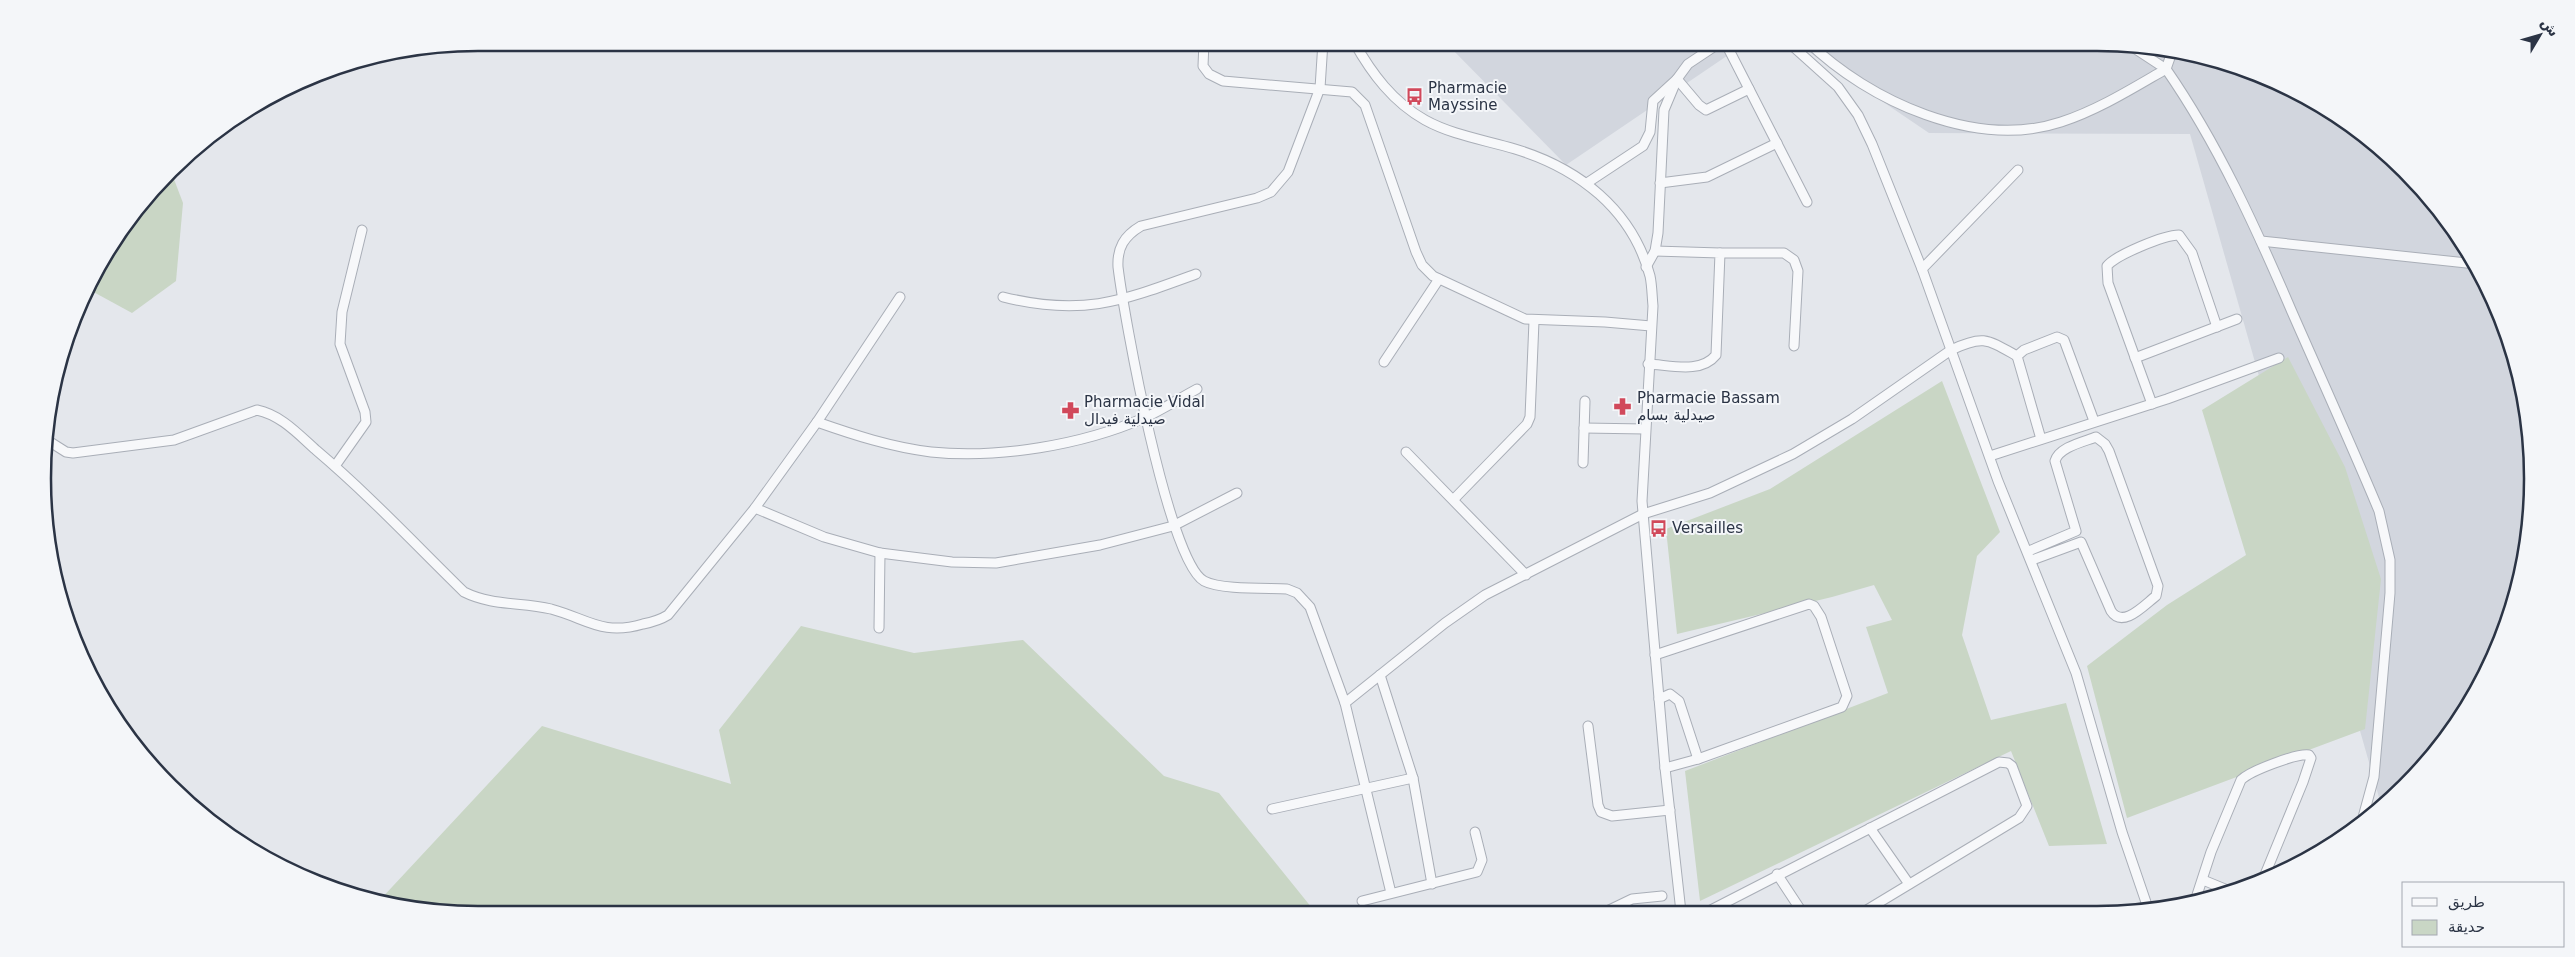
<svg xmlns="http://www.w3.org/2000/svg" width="2575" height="957" font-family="'DejaVu Sans','Noto Sans Arabic',sans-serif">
	<rect width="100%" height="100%" fill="#e4e7ec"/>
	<g fill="#d2d6de">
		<path d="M2096,42l114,15 80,31 72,45 62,58 50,70 35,78 20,83 3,85 -14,85 -59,128 -77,88 -192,-674 -261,-1 -133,-90z"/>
		<path d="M1446,43h300l-180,122z"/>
	</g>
	<g fill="#c9d6c5">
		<path d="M172,174l11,29 -7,78 -44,32 -44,-24 13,-28z"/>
		<path d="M2288,357l57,110 36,112 -16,150 -238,89 -40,-152 80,-61 79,-50 -44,-145z"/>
		<path d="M1942,381l58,151 -23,24 -15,79 29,85 75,-17 41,141 -58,2 -38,-95 -311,150 -15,-130 203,-78 -22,-66 26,-7 -18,-35 -42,12 -155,37 -11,-105 104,-40z"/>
		<path d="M801,626l113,27 109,-13 141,136 55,17 97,120 -837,1 -100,-13 163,-175 189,58 -12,-54z"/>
	</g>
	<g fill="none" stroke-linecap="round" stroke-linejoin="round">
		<defs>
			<g id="street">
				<path d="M1204,42l-1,24 6,8 14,7 129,11 13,13 51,147 6,13 11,11 92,43 80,3 46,4"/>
				<path d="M1323,42l-3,46 -32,84 -17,20 -14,6 -116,28c-17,10 -24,22 -23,41 6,49 50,294 86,314 17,9 63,7 83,8l10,4 13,14 35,96 46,190"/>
				<path d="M1354,42c18,32 39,60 71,78 27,15 60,20 90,29 63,19 117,60 135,127 2,9 2,20 3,30l-11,195 23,267 16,144"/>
				<path d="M1725,42l82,160"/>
				<path d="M1788,42l50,45 20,28 14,29 50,125 76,212 78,192 46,159 27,79"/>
				<path d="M1808,42c61,59 168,108 253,80 37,-12 72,-34 105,-53l-32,-21"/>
				<path d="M2172,52l-6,17c52,75 90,159 126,243 29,66 59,132 87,199l11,49v33l-16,184 -12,44"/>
				<path d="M1587,183l56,-37 7,-14 3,-31 24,-22 22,26 7,5 43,-21"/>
				<path d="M1660,183l47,-6 70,-34"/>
				<path d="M2261,241l215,23"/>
				<path d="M1720,253h64l10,7 4,11 -4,75"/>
				<path d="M1646,267l9,-16 3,-18 6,-123 13,-31 11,-15 33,-22"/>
				<path d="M1922,269l96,-99"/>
				<path d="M1003,297c80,20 119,4 193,-23"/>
				<path d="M2135,358l102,-39"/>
				<path d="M1384,362l55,-83"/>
				<path d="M1648,364c22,1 53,10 68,-9l4,-102 -65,-2"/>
				<path d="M2152,404l-44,-121 -1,-17c9,-11 57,-31 72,-31l13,18 25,74"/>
				<path d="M817,422c37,13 74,25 114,30 67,7 151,-7 213,-34 18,-8 36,-20 53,-29"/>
				<path d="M1584,428l61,1"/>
				<path d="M2041,439l-24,-83 7,-6 33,-13 7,3 30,81"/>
				<path d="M47,440l19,12 7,1 101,-13 83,-30c24,5 41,24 59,40 52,44 99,94 148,142 28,14 57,10 87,17 37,10 51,27 92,15 10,-2 17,-4 25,-9l87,-107 62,-86 83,-125"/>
				<path d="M1406,452l120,123"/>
				<path d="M1990,456l177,-57 112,-41"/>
				<path d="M1583,463l2,-62"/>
				<path d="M335,466l31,-44 -1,-10 -25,-68 2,-32 20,-82"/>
				<path d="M1454,499l73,-75 3,-7 4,-96"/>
				<path d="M755,508l69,29 56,16 72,9 44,1 104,-18 73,-19 64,-33"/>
				<path d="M2029,551l47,-20 -21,-70c4,-14 28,-19 41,-24l9,7 4,7 49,135 -2,10c-12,9 -33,33 -45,15l-30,-69 -49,18"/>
				<path d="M879,628l1,-75"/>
				<path d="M1655,655l154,-51 5,2 7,11 26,79 -5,11 -144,52 -33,9"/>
				<path d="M1380,675l33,103 19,106"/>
				<path d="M1659,699l11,-5 9,7 19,58"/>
				<path d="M1345,703l100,-80 40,-28 158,-81 67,-21 83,-39 59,-35 99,-69c32,-15 36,-11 66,6"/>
				<path d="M1588,726l10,79 3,7 11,4 58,-6"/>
				<path d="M1272,809l141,-31"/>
				<path d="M1870,828l39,56"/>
				<path d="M1777,874l25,38"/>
				<path d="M2203,880l22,9"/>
				<path d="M2196,898l15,-46 30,-72c9,-9 56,-27 68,-25l2,3 -8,24 -39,95"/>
				<path d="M1362,901l115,-29 5,-12 -7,-28"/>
				<path d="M1605,912l27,-13 30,-3"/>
				<path d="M1707,912l292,-150 9,1 4,3 15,40 -8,12 -154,93"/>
			</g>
		</defs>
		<use href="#street" stroke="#a9aeb7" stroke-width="11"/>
		<use href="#street" stroke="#f7f8fa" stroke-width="9"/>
	</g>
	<defs>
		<symbol id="bus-bare" viewBox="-9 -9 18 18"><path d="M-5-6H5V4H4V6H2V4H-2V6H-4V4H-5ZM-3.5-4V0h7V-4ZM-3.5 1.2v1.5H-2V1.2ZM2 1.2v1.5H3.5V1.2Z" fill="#d1495b" stroke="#f4f6f9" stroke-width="2.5" paint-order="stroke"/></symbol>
		<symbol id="pharmacy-bare" viewBox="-9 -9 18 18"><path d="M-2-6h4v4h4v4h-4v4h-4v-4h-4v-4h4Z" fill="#d1495b" stroke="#f4f6f9" stroke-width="2.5" paint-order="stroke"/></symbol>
	</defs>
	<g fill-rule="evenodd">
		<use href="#bus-bare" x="1402" y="84" width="25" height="25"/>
		<use href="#pharmacy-bare" x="1610" y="394" width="25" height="25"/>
		<use href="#pharmacy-bare" x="1058" y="398" width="25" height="25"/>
		<use href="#bus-bare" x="1646" y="516" width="25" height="25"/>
	</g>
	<g text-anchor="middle" stroke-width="4" stroke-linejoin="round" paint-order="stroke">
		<g font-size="15" fill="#2b3445" stroke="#f4f6f9" text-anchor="start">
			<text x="1428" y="93">Pharmacie<tspan x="1428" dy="17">Mayssine</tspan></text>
			<text x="1637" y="403">Pharmacie Bassam<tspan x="1637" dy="17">صيدلية بسام</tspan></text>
			<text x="1084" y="407">Pharmacie Vidal<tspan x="1084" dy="17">صيدلية فيدال</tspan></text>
			<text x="1672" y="533">Versailles</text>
		</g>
	</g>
	<path d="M0 0H2575V957H0ZM478 51H2097A427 427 0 0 1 2524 478V479A427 427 0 0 1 2097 906H478A427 427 0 0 1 51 479V478A427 427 0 0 1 478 51Z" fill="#f4f6f9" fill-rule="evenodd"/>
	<path fill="none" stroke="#2b3445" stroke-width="2.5" d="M478 51H2097A427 427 0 0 1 2524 478V479A427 427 0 0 1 2097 906H478A427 427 0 0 1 51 479V478A427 427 0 0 1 478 51Z"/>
	<rect x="2402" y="882" width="162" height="65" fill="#f4f6f9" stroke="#a4a8b1"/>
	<rect x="2412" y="898" width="25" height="8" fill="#f7f8fa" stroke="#a4a8b1"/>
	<text x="2448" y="907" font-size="15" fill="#2b3445">طريق</text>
	<rect x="2412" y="920" width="25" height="15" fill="#c9d6c5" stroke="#a4a8b1"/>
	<text x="2448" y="932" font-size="15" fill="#2b3445">حديقة</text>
	<g transform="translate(2540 35) rotate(52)" stroke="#f4f6f9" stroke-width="4" paint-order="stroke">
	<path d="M0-4L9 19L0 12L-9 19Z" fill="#2b3445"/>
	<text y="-8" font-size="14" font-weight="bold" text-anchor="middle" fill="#2b3445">ش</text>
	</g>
</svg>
